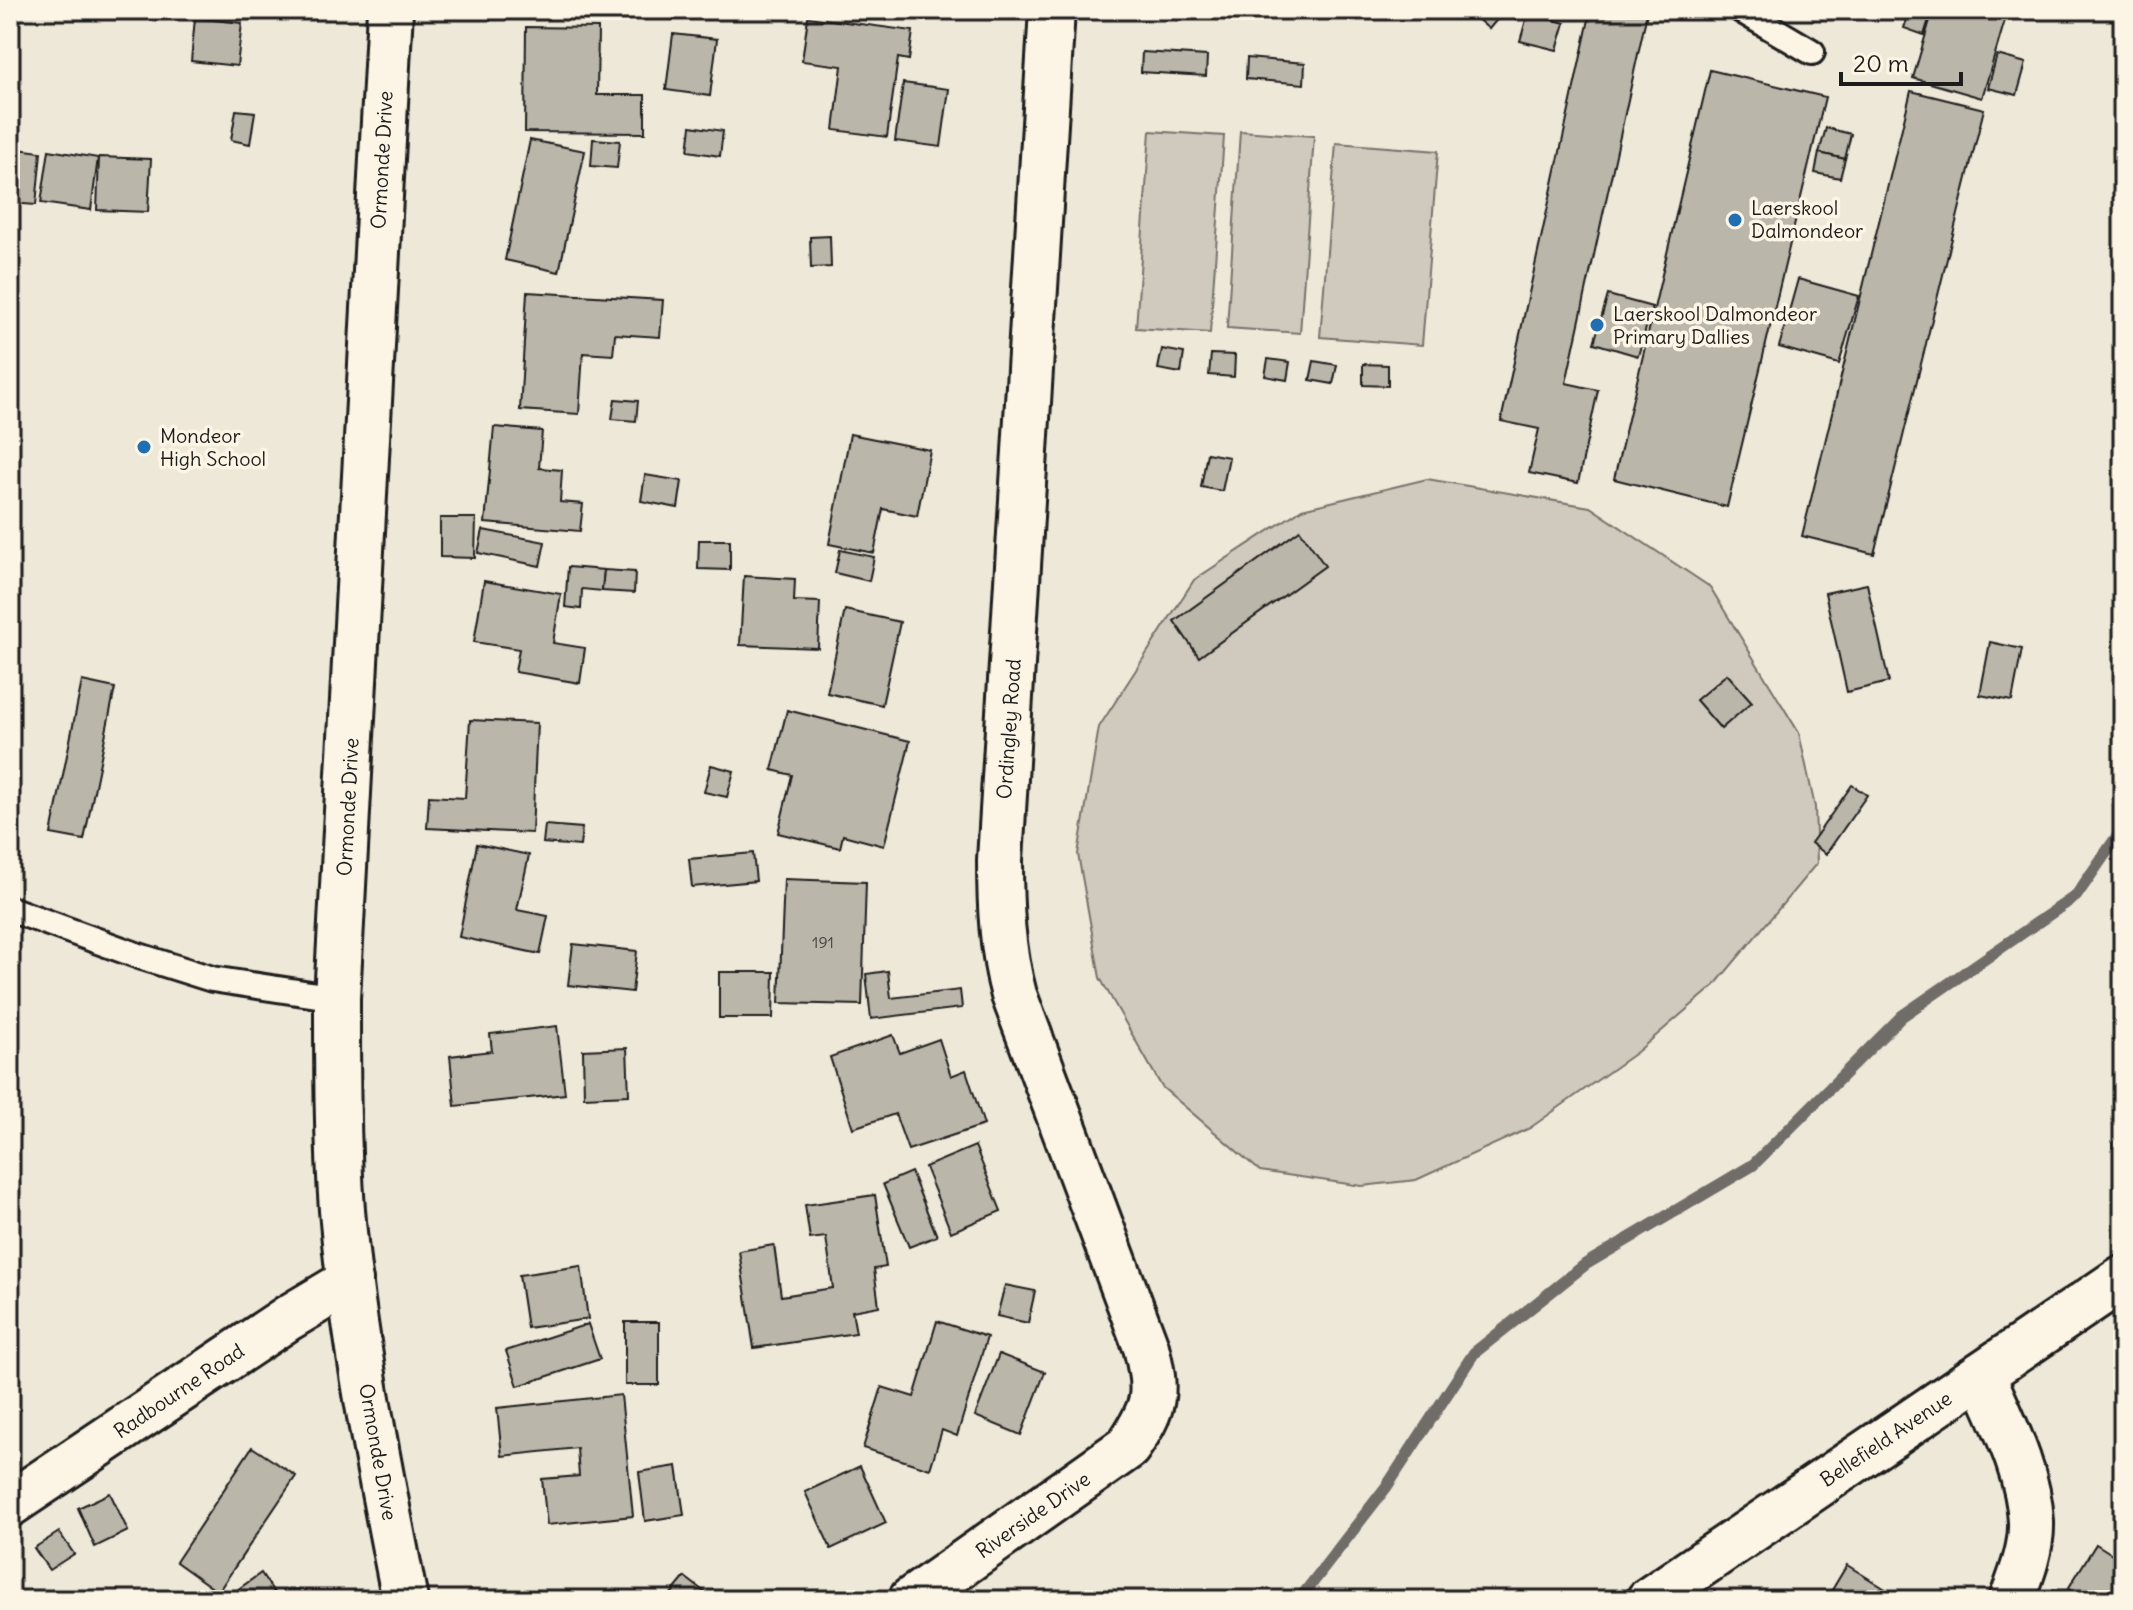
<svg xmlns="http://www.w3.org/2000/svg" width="2133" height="1610" font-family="Delius,sans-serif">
	<rect width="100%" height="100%" fill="#eee8d9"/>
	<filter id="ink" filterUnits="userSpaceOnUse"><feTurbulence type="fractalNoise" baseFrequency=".0125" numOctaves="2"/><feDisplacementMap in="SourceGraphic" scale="16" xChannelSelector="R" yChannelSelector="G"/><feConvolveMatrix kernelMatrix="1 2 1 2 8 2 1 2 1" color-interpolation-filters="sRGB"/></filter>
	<g filter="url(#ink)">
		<g fill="#cfcabd" stroke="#76736c" stroke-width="2">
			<path d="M1150,131l74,5 -14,197 -74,-5z"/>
			<path d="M1240,131l74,5 -14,197 -73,-5z"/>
			<path d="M1336,143l102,8 -16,194 -102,-8z"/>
			<path d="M1427,479l163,28 120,80 89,146 16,74 2,56 -103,123 -77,66 -107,76 -114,52 -54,6 -102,-15 -98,-84 -62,-109 -22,-124 21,-127 95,-147 108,-71z"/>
		</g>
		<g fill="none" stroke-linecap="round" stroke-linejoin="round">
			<path stroke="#6f6c67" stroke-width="12" d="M1299,1600l88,-114 87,-133 112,-89 167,-99 149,-149 174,-120 47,-68"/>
		</g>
		<g fill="#bab6aa" stroke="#1c1c1c" stroke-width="2">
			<path d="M1471,10h34l-16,19 -20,-17z"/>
			<path d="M1591,10h45l11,3 -81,370 32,7 -20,93 -49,-10 10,-44 -38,-8z"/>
			<path d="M1910,10h22l-8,25 -20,-7z"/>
			<path d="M1933,10h75l-26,88 -69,-20z"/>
			<path d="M1528,13l37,10 -8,27 -37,-9z"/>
			<path d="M808,17l105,14 -4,29 -11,-2 -11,79 -53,-7 8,-64 -40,-5z"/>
			<path d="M195,18l47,5 -5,43 -46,-5z"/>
			<path d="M526,27l72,1 -1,67h48v38l-120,-1z"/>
			<path d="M673,34l44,5 -7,57 -44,-6z"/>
			<path d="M1142,52l65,4 -1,20 -65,-4z"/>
			<path d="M1997,55l29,8 -9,32 -29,-7z"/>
			<path d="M1247,58l58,5 -1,21 -58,-5z"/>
			<path d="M1710,70l115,27 -98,410 -113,-28z"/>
			<path d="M903,83l46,6 -8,58 -46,-6z"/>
			<path d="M1911,91l73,18 -110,445 -72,-18z"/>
			<path d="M236,110l19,2 -5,32 -19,-4z"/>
			<path d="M691,126l32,5 -3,25 -32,-5z"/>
			<path d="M1826,128l25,6 -6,25 -26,-6z"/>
			<path d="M593,139l27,2 -3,27 -26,-2z"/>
			<path d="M530,140l55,11 -26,121 -54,-12z"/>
			<path d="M10,148l31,4 -5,53 -26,-2z"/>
			<path d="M49,150l49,8 -7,52 -50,-7z"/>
			<path d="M1819,153l26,6 -5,19 -25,-5z"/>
			<path d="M99,157l52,2 -3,53 -51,-2z"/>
			<path d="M830,236l1,31 -20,1 -1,-31z"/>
			<path d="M1798,279l61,17 -20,68 -60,-17z"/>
			<path d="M527,292l136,8 -3,37 -45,-3 -2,21 -30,-2 -4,61 -59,-4z"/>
			<path d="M1608,295l44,12 -14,49 -44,-13z"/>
			<path d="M1162,349l22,4 -3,20 -23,-4z"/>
			<path d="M1211,354l24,1 -1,22 -25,-2z"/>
			<path d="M1268,359l22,3 -3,18 -22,-4z"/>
			<path d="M1314,361l23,4 -4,19 -23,-4z"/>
			<path d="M1363,364l25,1v21l-25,-1z"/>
			<path d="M615,399l23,2 -2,20 -24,-2z"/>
			<path d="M494,427l48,4 -3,37 23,2 -2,32 23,2 -3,27 -95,-8z"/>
			<path d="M850,434l80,16 -13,66 -34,-7 -9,44 -45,-9z"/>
			<path d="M1207,453l22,4 -7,34 -21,-4z"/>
			<path d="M645,475l37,6 -4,27 -37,-7z"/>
			<path d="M440,518h36l-1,40 -35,-1z"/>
			<path d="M483,530l62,12 -5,24 -62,-13z"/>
			<path d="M1300,530l25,36 -126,91 -25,-36z"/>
			<path d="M699,540h31v30l-32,-1z"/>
			<path d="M840,550l34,7 -5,24 -34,-8z"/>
			<path d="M568,567l36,3 -2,21 -20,-2 -1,20 -16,-2z"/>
			<path d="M604,570l31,2 -1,21 -32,-2z"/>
			<path d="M744,576l51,3 -1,22 26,1 -2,46 -78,-3z"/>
			<path d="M484,581l77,13 -8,49 32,5 -5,35 -65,-11 4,-23 -45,-7z"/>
			<path d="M1867,584l22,98 -42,10 -22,-99z"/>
			<path d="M845,610l55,12 -18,83 -55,-12z"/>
			<path d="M1990,642l32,7 -10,52 -32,-6z"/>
			<path d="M1727,674l25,28 -31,27 -25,-29z"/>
			<path d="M82,681l33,7 -31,152 -33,-6z"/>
			<path d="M787,710l123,31 -26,105 -41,-11 -3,13 -62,-15 14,-58 -20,-5z"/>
			<path d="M470,720l67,3 -5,110 -105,-5 2,-32 36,2z"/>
			<path d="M711,765l23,6 -7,26 -23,-5z"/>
			<path d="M1852,785l15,10 -41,59 -15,-11z"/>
			<path d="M545,825l37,3 -2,18 -37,-3z"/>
			<path d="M477,844l52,11 -12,55 31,6 -8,38 -81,-17z"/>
			<path d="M753,853l3,28 -64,6 -3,-28z"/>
			<path d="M784,879l82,3 -4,123 -83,-2z"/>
			<path d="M573,944l64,7 -5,41 -64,-7z"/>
			<path d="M888,971l3,27 69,-8 2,18 -91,11 -5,-45z"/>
			<path d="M719,972h55l-1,46h-54z"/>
			<path d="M557,1026l8,68 -110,12 -5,-50 42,-5 -2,-17z"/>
			<path d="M893,1035l7,18 39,-14 12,37 15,-6 18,55 -76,25 -13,-36 -42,14 -23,-71z"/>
			<path d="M627,1048l2,47 -45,2 -1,-47z"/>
			<path d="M975,1146l26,65 -50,21 -26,-65z"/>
			<path d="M911,1172l26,64 -28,11 -26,-63z"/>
			<path d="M875,1195l11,72 -12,2 5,37 -27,5 4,22 -102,15 -15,-97 35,-6 7,51 52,-8 -7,-51 -16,2 -5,-34z"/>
			<path d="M581,1266l7,53 -61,9 -8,-53z"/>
			<path d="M1005,1285l30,6 -7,32 -31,-7z"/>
			<path d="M937,1321l50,16 -30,99 -15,-6 -12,39 -67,-21 19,-61 32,10z"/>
			<rect x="625" y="1322" width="34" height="63"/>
			<path d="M588,1324l12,35 -82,27 -12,-35z"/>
			<path d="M999,1354l46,18 -24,63 -46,-19z"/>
			<path d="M621,1395l12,121 -86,9 -5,-46 37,-3 -2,-28 -75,8 -5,-48z"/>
			<path d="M252,1447l44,29 -78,116 -42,-30z"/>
			<path d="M677,1466l7,49 -39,6 -6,-49z"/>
			<path d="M860,1466l26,57 -55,26 -26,-57z"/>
			<path d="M110,1493l18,38 -33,16 -17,-39z"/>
			<path d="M59,1532l15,22 -25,16 -15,-22z"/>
			<path d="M2096,1544l27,17v14l-15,25h-22l-18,-11z"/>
			<path d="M1847,1565l48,30 -3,5h-66z"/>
			<path d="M261,1573l18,27h-46l-3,-5z"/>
			<path d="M685,1577l30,23h-49z"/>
		</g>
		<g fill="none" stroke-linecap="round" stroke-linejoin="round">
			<defs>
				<g id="lane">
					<path d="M1741,10l71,42"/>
					<path d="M10,909l129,47 73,23 125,19"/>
				</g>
				<g id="street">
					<path d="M390,10l-53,988c0,71 0,142 5,212 11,131 38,262 63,390"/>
					<path d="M1982,1374c19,45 47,97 49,148 1,26 -10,54 -19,78"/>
					<path d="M10,1504l278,-186 62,-37"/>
					<path d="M911,1600l217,-153c27,-40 30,-53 18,-100l-132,-352c-12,-45 -14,-88 -14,-135l52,-850"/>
					<path d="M1649,1600l474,-322"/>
				</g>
			</defs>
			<use href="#lane" stroke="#1c1c1c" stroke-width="30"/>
			<use href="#street" stroke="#1c1c1c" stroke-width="50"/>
			<use href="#lane" stroke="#fcf5e5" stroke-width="24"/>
			<use href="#street" stroke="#fcf5e5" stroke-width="44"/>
		</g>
	</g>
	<g fill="#1f6fb2" stroke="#fcf5e5" stroke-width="3">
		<circle cx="1735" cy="220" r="8"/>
		<circle cx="1597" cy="325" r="8"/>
		<circle cx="144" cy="447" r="8"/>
	</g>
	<g text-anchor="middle" stroke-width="7" stroke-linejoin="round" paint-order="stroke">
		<g font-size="16" fill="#444240">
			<text x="823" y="948">191</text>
		</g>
		<g font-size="20" fill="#1c1c1c" stroke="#fcf5e5">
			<text transform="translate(382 160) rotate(-87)" y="7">Ormonde Drive</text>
			<text transform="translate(1009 729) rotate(-86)" y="7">Ordingley Road</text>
			<text transform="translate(348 807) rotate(-87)" y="7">Ormonde Drive</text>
			<text transform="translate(179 1391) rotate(-34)" y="7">Radbourne Road</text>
			<text transform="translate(1886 1439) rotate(-34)" y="7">Bellefield Avenue</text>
			<text transform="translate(378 1452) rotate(80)" y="7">Ormonde Drive</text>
			<text transform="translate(1033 1515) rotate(-35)" y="7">Riverside Drive</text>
		</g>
		<g font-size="20" fill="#1c1c1c" stroke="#fcf5e5" text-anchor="start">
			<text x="1751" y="215">Laerskool<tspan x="1751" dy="23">Dalmondeor</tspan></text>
			<text x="1613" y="321">Laerskool Dalmondeor<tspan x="1613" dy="23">Primary Dallies</tspan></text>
			<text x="160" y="443">Mondeor<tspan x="160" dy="23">High School</tspan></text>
		</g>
	</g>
	<rect width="2133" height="1610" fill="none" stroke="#fcf5e5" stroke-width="40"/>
	<rect x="20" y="20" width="2093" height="1570" fill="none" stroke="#1c1c1c" stroke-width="3" filter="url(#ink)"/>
	<path d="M1841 72v12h120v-12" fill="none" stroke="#1c1c1c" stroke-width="4"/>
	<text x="1853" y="72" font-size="24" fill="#1c1c1c" stroke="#fcf5e5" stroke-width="6" paint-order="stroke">20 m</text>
</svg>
